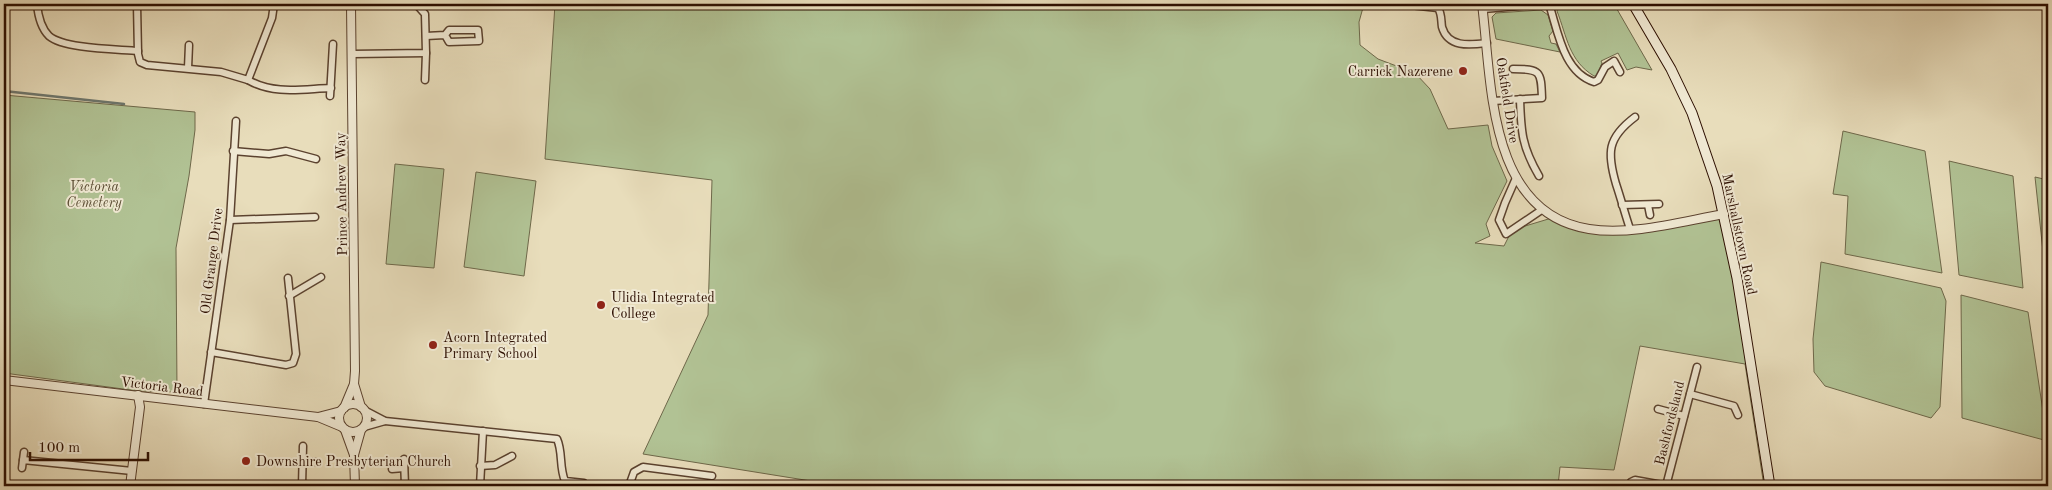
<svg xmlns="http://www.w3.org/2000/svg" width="2052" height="490" font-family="'Old Standard TT',serif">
	<rect width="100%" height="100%" fill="#e8ddbb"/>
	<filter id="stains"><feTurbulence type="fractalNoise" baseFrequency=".004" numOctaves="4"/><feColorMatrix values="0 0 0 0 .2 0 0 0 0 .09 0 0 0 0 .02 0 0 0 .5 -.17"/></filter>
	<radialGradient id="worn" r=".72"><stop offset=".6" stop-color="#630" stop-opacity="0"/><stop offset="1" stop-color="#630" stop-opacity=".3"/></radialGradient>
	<g fill="#b1c294" stroke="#6e684a">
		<path d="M555,4h809l-5,18 1,23 18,14 37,14 15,16 18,40 40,-4 4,21 15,35 -21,43 4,12 -15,7 29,3 8,-16 43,-13 34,12 77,-5 58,-10 42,272h-2l-19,-122 -105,-18 -26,124 -54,-3 -2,19h-716l-199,-32 65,-139 4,-135 -167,-21z"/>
		<path d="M1559,4h55l38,66 -16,-3 -9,3 -9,-17 -17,8 1,2 -5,13h-3c-25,-15 -27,-39 -37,-65z"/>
		<path d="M1541,10l7,5 5,16 -4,5 2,7 5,1 4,8 -64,-13 -4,-22 4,-4z"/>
		<path d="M4,95l191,17v18l-6,46 -13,72 1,144 -39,-1 -134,-18z"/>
		<path d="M1843,131l82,20 17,122 -97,-19 3,-58 -15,-2z"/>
		<path d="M1949,161l64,15 10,112 -64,-13z"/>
		<path d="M395,164l49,5 -10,99 -48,-4z"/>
		<path d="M476,172l60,9 -12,95 -60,-9z"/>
		<path d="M2035,177l13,3v118z"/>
		<path d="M1821,262l120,26 5,13 -6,106 -9,11 -106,-32 -11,-14 -1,-33z"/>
		<path d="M1961,295l67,17 16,106v22l-82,-22z"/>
	</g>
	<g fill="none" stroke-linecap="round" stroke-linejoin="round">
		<path stroke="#6d766d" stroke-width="2.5" d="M4,91l120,13"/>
		<defs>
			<g id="minor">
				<path d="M37,4c1,11 4,24 12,32 15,13 68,13 89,15"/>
				<path d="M137,4l1,50 2,8 7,3 74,7 27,8 24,-62 2,-14"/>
				<path d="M1549,4c9,27 14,68 45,78l4,-2 7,-13 9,-6 6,11"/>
				<path d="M1410,5l28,3c4,6 3,13 4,19 6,21 28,18 45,16"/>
				<path d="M1483,9l62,-5"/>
				<path d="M426,36l19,-1 4,7 30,-1 -1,-11h-29l-4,5"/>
				<path d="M352,54l74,-1 -1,-39 -9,-10"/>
				<path d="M188,68l1,-23"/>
				<path d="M248,80c26,15 54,9 83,8"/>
				<path d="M425,80l1,-27"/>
				<path d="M330,96l3,-52"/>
				<path d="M1520,99c1,33 2,48 19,77"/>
				<path d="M1493,101l49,-3c-1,-27 -1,-29 -29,-29"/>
				<path d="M233,151l36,3 17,-3 30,8"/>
				<path d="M1516,178l-11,25 -6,17 7,14 37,-25"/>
				<path d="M1622,205l37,-1"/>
				<path d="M1648,205l2,10"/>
				<path d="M230,220l85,-3"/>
				<path d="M1630,229c-5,-15 -9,-30 -14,-45 -9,-31 -9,-46 19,-67"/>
				<path d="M289,296l32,-19"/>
				<path d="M211,352l75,13 7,-2 3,-9 -8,-76"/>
				<path d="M1690,394l44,12 4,9"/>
				<path d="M204,404l26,-184 6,-99"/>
				<path d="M1658,409l26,7"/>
				<path d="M364,410l21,11 172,18c6,13 2,28 8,42l19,2"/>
				<path d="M364,427l21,-6"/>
				<path d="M404,459l1,27"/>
				<path d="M23,460l1,-8"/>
				<path d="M303,461l12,1"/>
				<path d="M480,466l15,-1 17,-9"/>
				<path d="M22,468l1,-8 109,11"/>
				<path d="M392,469l12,-1"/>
				<path d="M302,486l1,-40"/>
				<path d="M480,486l3,-55"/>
				<path d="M629,486l5,-14 9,-5 69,9"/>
				<path d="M1628,486l3,-4 4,-2 33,6"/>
				<path d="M1666,486l31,-119"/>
			</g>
			<g id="tertiary">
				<path d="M1482,4c10,77 5,209 107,225 42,7 94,-8 135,-15"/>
				<path d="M4,380l314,37 24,10"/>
				<path d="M354,384l7,23"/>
				<circle cx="353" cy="418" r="14"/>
				<path d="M344,408l10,-24 1,-13 -4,-367"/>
				<path d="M318,417l23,-6"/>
				<path d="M345,430l9,25"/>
				<path d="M130,486l10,-79 -2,-12"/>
				<path d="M355,486l-1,-31 7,-25"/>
			</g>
			<path id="secondary" d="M1633,4l38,65 21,44 25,73 20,92 33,208"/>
		</defs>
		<use href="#minor" stroke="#5b422f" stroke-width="9"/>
		<use href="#tertiary" stroke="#5b422f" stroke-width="10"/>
		<use href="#secondary" stroke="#2c0e00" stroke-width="11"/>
		<use href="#minor" stroke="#f0e9d3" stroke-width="6"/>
		<use href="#tertiary" stroke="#f0e9d3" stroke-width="8"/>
		<use href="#secondary" stroke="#f0e9d3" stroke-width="9"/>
	</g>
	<g fill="#8f2418" stroke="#f0e9d3" stroke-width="2">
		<circle cx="1463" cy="71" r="5"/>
		<circle cx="601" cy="305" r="5"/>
		<circle cx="433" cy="345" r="5"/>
		<circle cx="246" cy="461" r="5"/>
	</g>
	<g text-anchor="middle" stroke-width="4" stroke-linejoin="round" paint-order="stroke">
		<g font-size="14" fill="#2c0e00" stroke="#f0e9d3" text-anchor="start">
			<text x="1453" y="76" text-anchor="end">Carrick Nazerene</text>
			<text x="611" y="302">Ulidia Integrated<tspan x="611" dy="16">College</tspan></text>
			<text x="443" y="342">Acorn Integrated<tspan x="443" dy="16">Primary School</tspan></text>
			<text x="256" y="466">Downshire Presbyterian Church</text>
		</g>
		<g font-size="14" fill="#2c0e00" stroke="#f0e9d3">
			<text transform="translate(1508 100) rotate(81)" y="5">Oakfield Drive</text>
			<text transform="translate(341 194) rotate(-91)" y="5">Prince Andrew Way</text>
			<text transform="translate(1740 234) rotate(78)" y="5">Marshallstown Road</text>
			<text transform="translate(211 261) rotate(-83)" y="5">Old Grange Drive</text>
			<text transform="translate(162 386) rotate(7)" y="5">Victoria Road</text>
			<text transform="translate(1669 423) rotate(-76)" y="5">Bashfordsland</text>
		</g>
		<g font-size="14" font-style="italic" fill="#5b4d34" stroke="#f0e9d3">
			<text x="94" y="191">Victoria<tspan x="94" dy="16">Cemetery</tspan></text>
		</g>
	</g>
	<rect width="2052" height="490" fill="none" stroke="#e8ddbb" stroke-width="20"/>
	<rect x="5" y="5" width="2042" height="480" fill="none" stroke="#2c0e00" stroke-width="2.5"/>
	<rect x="10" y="10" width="2032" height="470" fill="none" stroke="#2c0e00"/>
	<path d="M30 452v8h118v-8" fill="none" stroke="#2c0e00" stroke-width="2.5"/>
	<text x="38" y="452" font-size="15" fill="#2c0e00" stroke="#f0e9d3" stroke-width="4" paint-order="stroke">100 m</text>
	<rect width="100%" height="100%" filter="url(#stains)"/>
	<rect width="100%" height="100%" fill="url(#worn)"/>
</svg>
